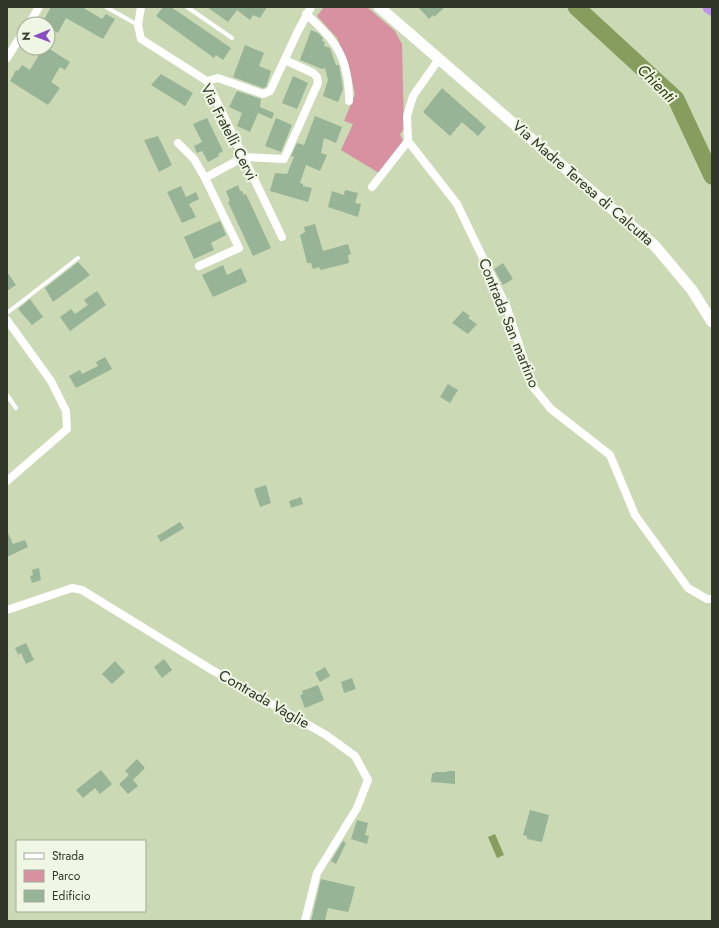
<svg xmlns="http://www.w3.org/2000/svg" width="719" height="928" font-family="Jost,sans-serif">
	<rect width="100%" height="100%" fill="#cbd9b5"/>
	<path fill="#d791a1" d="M324,7h43l28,24 7,13 2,85 -4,5 4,10 -25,29 -38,-23 12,-26 -9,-3 11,-27 -7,-31 -11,-25 -20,-22z"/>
	<path fill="#869d5d" d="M495,834l9,21 -7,3 -9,-21z"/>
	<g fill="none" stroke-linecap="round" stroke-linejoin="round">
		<path stroke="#869d5d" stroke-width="17" d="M576,7l100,92 36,77"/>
	</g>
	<g fill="#97b497">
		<path d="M51,7h31l20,12 4,-5 9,5 -12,20 -37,-21 -8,15 -10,-6v-3l-6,-1z"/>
		<path d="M163,7h8l60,41 -8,12 -7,-5 -2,3 -58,-42z"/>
		<path d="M207,7h60l-7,11 -7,-3 -3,5 -13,-10 -9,12z"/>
		<path d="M418,7h27l-11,10 -1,-2 -4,4z"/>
		<path d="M311,30l7,3 5,5 -1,3 3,1 -1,4 6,2 6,17h3l4,24 -5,13 -15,-6 5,-16 -3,-12 -3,1 -22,-9z"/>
		<path d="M245,45l19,8 -5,13 12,5 -5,16 -3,1 -30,-11z"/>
		<path d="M43,48h5l22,14 -5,8 -5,-3 -9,15 9,6 -12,17 -38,-24 6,-11 2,1 4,-6 8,5z"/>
		<path d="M161,74l32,19 -8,13 -34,-21z"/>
		<path d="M293,76l15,7 -11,26 -15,-6z"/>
		<path d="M442,88l44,39 -8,9 -16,-14 -12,14 -27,-24z"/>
		<path d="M237,91l24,8 -1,8 14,6 -2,6 -14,-6 -8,19 -13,-6 5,-13 -13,-6z"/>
		<path d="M315,116l27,11 -6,16 -12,-5 -3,15 6,2 -7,16 -14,-6 -6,18 3,1v2l9,2 -4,14 -38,-11 5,-18 12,1 7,-17 -3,-1 6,-13 7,2z"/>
		<path d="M207,118l16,33 -5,3 1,2 -11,6 -6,-11 -5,2 -3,-7 8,-4 -9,-18z"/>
		<path d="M276,118l16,7 -11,27 -16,-6z"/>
		<path d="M158,136l14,29 -13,7 -15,-32z"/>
		<path d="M238,185l2,6h2l2,4 2,-1 25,54 -18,8 -25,-54 2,-1 -4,-10z"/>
		<path d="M181,186l5,11 10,-5 3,7 -10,5 7,13 -14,6 -15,-31z"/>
		<path d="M345,190l13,3 -3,10 6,1 -3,13 -30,-10 4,-16 12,4z"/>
		<path d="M220,221l6,14 -15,8 3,7 -20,9 -10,-22z"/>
		<path d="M315,224l8,27 25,-7 3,10 -3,1 1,8 -28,7 -2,-3 -6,2 -2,-6h-4l-7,-28 5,-3 -1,-5z"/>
		<path d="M78,262l12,13 -37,27 -8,-14z"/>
		<path d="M503,263l10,16 -10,6 -9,-16z"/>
		<path d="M223,265l4,10 14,-7 6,14 -34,15 -11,-22z"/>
		<path d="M7,272l9,13 -9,6z"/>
		<path d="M97,291l9,14 -36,26 -10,-14 11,-8 4,5 13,-9 -4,-5z"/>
		<path d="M30,299l13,18 -11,8 -14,-16z"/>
		<path d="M463,311l7,5 -2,2 9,6 -9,10 -16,-11z"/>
		<path d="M105,357l7,12 -36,19 -7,-12 11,-6 2,4 16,-8 -2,-4z"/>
		<path d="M448,384l10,6 -8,13 -10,-6z"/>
		<path d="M266,485l5,18 -11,4 -6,-18z"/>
		<path d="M301,497l2,7 -12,4 -2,-7z"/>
		<path d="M180,522l4,6 -23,14 -4,-6z"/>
		<path d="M7,531l6,13 12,-4 3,7 -21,10z"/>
		<path d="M39,568l2,12 -9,3 -2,-7 3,-1 -1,-5z"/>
		<path d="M26,643l8,17 -8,4 -5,-11 -3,2 -3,-7z"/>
		<path d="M164,659l8,11 -10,8 -8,-11z"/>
		<path d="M115,661l10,11 -13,12 -10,-10z"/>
		<path d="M325,667l5,9 -10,6 -5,-9z"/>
		<path d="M352,678l4,11 -12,4 -3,-11z"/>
		<path d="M318,685l6,15 -19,8 -5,-13 3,-1 -1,-3z"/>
		<path d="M137,759l8,9 -12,12 5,6 -10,8 -9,-10 10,-9 -4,-4z"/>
		<path d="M101,770l11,14 -12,10 -5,-6 -12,10 -7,-8z"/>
		<path d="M447,771h8v13l-24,-2 1,-8 3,-2h12z"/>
		<path d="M530,810l19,5 -7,27 -15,-3v-3l-4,-1z"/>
		<path d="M357,820l11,3 -3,12 4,1 -2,8 -16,-5z"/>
		<path d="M343,841l3,2 -10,21 -5,-3z"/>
		<path d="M321,879l34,8 -4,16 -3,9 -20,-4 -3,13h-14z"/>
	</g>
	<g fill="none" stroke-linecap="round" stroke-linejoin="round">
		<g stroke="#fff" stroke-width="4">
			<path d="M106,7l32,18"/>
			<path d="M187,7l45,31"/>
			<path d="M7,313l71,-55"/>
			<path d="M7,395l9,13"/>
		</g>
		<g stroke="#fff" stroke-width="8">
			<path d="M141,7l-3,18 3,14 66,42 75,156"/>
			<path d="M306,14c31,27 43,45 43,87"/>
			<path d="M29,24l10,-17"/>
			<path d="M7,58l17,-27"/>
			<path d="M207,81l11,-3 45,16 7,-3 28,-60 13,-24"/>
			<path d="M408,141l49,63 50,104 26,79 18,22 59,46 25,60 53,73 19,11h5"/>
			<path d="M178,143l16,16 11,19"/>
			<path d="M372,187l36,-46 -1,-25 6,-20 26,-37"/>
			<path d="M199,266l40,-18 -34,-70 39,-21 40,2 34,-76 -1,-6 -4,-4 -28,-13"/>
			<path d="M7,320l44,61 15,30 1,18 -60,52"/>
			<path d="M7,610l65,-22 10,2 130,80 114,65 29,21 13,24 -11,28 -40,65 -12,48"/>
		</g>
		<path stroke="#fff" stroke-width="11" d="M379,7l276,239 37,44 20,32"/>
		<path stroke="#bc92ea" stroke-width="13" d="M709,7l3,2"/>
	</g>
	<g text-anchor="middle" stroke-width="4" stroke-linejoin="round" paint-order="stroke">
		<g font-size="15" fill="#313728" stroke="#eff7e4">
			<text transform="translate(229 132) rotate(63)" y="5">Via Fratelli Cervi</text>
			<text transform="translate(583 183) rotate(41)" y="5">Via Madre Teresa di Calcutta</text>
			<text transform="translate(509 323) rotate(68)" y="5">Contrada San martino</text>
			<text transform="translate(264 699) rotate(30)" y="5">Contrada Vaglie</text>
		</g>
		<g font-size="16" font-style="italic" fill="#303f0f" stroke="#eff7e4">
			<text transform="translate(657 83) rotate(45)" y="6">Chienti</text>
		</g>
	</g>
	<rect width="719" height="928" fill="none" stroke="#313728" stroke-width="16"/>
	<rect x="16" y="840" width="130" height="72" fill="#eff7e4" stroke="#a3aa99"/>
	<rect x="24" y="853" width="20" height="6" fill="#ffffff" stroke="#a3aa99"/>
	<text x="52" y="860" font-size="12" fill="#313728">Strada</text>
	<rect x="24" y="870" width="20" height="12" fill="#d791a1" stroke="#a3aa99"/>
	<text x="52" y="880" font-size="12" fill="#313728">Parco</text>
	<rect x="24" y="890" width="20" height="12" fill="#97b497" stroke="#a3aa99"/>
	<text x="52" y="900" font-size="12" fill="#313728">Edificio</text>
	<g transform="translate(36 36) rotate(269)"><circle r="19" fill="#eff7e4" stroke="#a3aa99"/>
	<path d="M0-3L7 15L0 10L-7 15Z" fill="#884cc2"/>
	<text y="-6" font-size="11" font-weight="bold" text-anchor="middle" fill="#313728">N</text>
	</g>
</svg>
